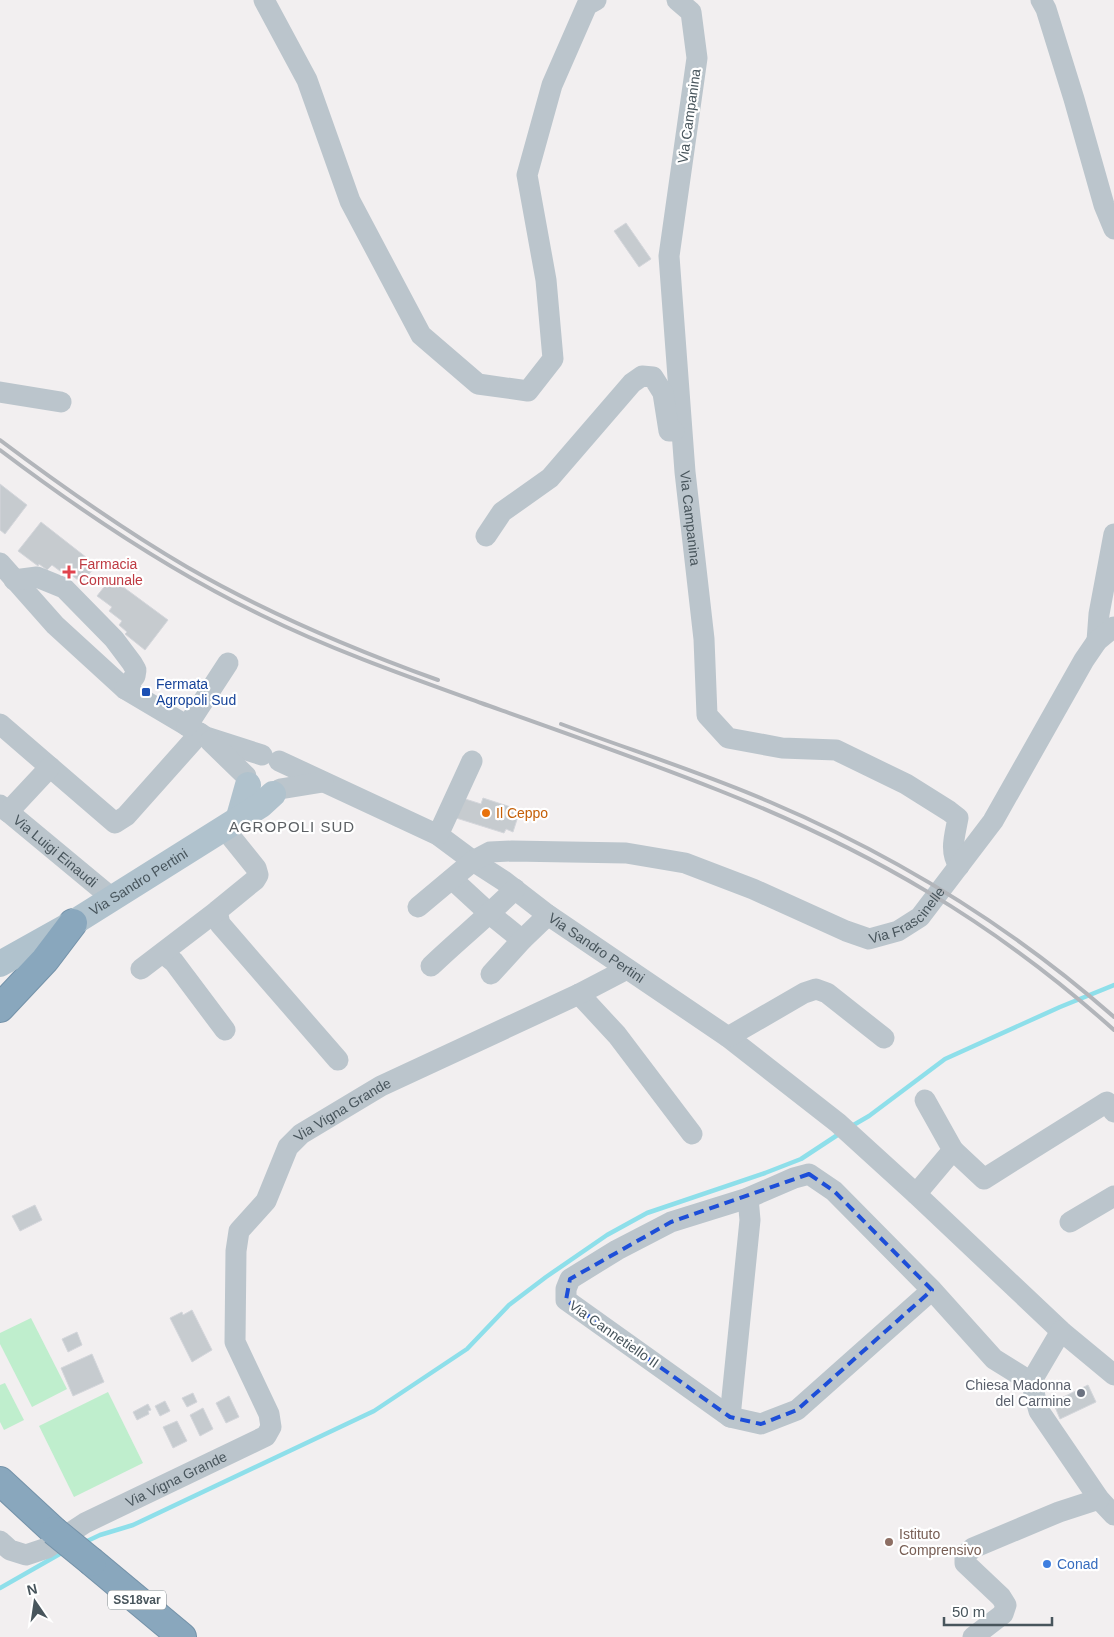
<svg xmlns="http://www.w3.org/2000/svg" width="1114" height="1637" font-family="Helvetica,sans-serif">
	<rect width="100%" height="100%" fill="#f2eff0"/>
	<g fill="#bfeecd">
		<path d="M31,1318l36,71 -35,18 -32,-63v-11z"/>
		<path d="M5,1383l19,37 -20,10 -4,-8v-37z"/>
		<path d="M108,1392l35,71 -69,34 -35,-71z"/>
	</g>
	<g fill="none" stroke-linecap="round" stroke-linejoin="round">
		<g stroke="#8edfea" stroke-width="4.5">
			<path d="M850,1127l19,-11 76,-57 115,-52 54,-22"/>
			<path d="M83,1543l17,-8 33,-10 241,-114 93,-62 42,-44 37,-28 61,-42 40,-22 118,-40 36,-14 38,-25"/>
			<path d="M0,1588l65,-37"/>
		</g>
	</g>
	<g fill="#c6cbcf" stroke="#d4d6db">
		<path d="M626,223l25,36 -12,8 -25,-36z"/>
		<path d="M0,484l27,21 -22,29 -5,-4z"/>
		<path d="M41,522l55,43 -14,18 -16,-12 -2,3 -12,-9 -5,5 -8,-6 -1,2 -20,-15z"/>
		<path d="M111,578l57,42 -23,30 -20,-16 2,-2 -8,-7 3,-4 -13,-10 3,-4 -15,-11z"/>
		<path d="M459,797l22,7 2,-6 37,12 -7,22 -7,-3 -2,4 -51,-16z"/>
		<path d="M35,1205l7,15 -22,11 -8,-15z"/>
		<path d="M192,1310l20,40 -20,12 -22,-44 12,-6 1,3z"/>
		<path d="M77,1332l5,13 -14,7 -6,-13z"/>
		<path d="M92,1354l12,28 -31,14 -12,-28z"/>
		<path d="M1088,1385l8,17 -36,17 -7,-17z"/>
		<path d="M193,1393l4,9 -10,5 -5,-9z"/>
		<path d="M229,1396l10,21 -13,6 -10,-20z"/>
		<path d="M165,1401l5,10 -10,5 -5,-10z"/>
		<path d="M148,1404l3,6 -3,1 1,3 -12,6 -4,-8z"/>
		<path d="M203,1408l10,21 -13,7 -10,-21z"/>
		<path d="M177,1421l10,20 -14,7 -10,-21z"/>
	</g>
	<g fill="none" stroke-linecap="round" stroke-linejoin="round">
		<defs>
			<g id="highway">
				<path d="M0,1008l45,-48 28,-37"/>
				<path d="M0,1481l54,50"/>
				<path d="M92,1562l90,75"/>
			</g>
		</defs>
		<use href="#highway" stroke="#7492a9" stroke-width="30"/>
		<g stroke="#bbc5cc" stroke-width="21">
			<path d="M264,0l43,80 43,121 71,134 57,49 50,7 25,-32 -7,-79 -19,-105 25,-90 35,-80 9,-5"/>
			<path id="s1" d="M677,0l14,12 6,46 -28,198 16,216 19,167 3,76 21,23 54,10 54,2 70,34 43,27 9,7c-3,17 -9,33 1,48"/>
			<path d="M1041,0l5,9 28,90 30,106 10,24"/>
			<path d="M0,392l61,10"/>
			<path d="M486,536l16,-24 48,-34 82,-95 10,-7 11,1 10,16 6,38h5"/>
			<path d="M0,563l55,62 70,64 81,48 56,18"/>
			<path d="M14,580l23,-3 27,11 50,51 18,24 4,7 -1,6 -10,13"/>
			<path d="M1097,641l2,-27 15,-80"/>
			<path d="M0,724l115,99 11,-7 74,-83"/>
			<path d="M187,726l41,-63"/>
			<path d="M210,741l36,35"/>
			<path id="s2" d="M279,761l159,74 35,26 31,20 44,34 180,122 110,86 78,71 145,137 53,44"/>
			<path d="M280,789l43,-7"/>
			<path id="s3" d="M0,805l112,93"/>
			<path d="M8,812l42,-45"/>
			<path d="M438,835l34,-74"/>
			<path d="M452,879l38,35 32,26"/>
			<path id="s4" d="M418,907l55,-46 17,-9 22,-1 114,2 59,10 68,26 93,42 23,8 29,-8 22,-14 73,-96 91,-161 13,-19 17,-14"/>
			<path d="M217,911l3,13 118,136"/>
			<path d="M163,953l11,9 51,68"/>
			<path d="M431,966c27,-26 57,-50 84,-77"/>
			<path d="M141,969l76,-58 38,-31 3,-5 -2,-7 -33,-41"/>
			<path d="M491,974l31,-34 26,-25"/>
			<path d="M579,994l38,41 75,99"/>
			<path d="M728,1037l76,-44 12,-4 11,4 57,45"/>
			<path d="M953,1150l31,29 123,-77 7,10"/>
			<path d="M916,1194l37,-44 -28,-50"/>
			<path d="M1070,1222l44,-26"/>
			<path d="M932,1290l-135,120 -36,14 -31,-7 -164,-117v-11l4,-10 47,-29 54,-28 77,-24 46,-20 15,-4 25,17 98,99 62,69 37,23"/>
			<path d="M1061,1331l-30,51 8,29 60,88 15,16"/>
			<path d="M730,1417l20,-197 -2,-22"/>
			<path id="s5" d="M0,1541l10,9 16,5 21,-7 38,-25 181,-87 5,-9 -2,-13 -34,-72 1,-91 3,-20 27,-30 22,-54 13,-13 80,-48 198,-92 48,-25"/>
			<path d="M973,1637l30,-23 3,-9 -5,-8 -36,-34v-8l8,-7 86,-36 40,-13"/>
		</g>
		<g stroke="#b0c2cd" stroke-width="26">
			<path d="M239,817l9,-32"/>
			<path id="s6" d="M0,964l73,-41 188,-118 12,-11"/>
		</g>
		<use href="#highway" stroke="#89a7bd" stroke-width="28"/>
		<g stroke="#b2b5ba" stroke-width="4">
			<path d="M0,440c60,45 122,89 187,127 80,46 165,82 251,113"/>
			<path d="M0,450c82,62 168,120 261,165 71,35 145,61 220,88 79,28 159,56 237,87 150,59 276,132 396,240"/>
			<path d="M561,724c69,26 140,48 209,78 124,53 242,125 344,215"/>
		</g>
		<defs>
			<path id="highway-bridge" d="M54,1531l38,31"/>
		</defs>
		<use href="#highway-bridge" stroke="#7492a9" stroke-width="30" stroke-linecap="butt"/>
		<use href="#highway-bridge" stroke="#89a7bd" stroke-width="28"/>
	</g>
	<path fill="none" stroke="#1d4ed8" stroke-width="4" stroke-dasharray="10 6" stroke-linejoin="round" d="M809,1174l25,17 98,99 -135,120 -36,14 -31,-7 -164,-117 4,-21 101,-57z"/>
	<path fill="#e0444e" stroke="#fff" stroke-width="2" d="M66.5 564.5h5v5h5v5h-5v5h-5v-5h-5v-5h5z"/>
	<rect fill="#1a4fb4" stroke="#fff" stroke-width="2" x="141" y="687" width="10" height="10" rx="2.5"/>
	<circle fill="#e8710a" stroke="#fff" stroke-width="2" cx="486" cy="813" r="5"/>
	<circle fill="#6b7280" stroke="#fff" stroke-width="2" cx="1081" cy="1393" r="5"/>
	<circle fill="#8d6e63" stroke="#fff" stroke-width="2" cx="889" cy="1542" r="5"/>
	<circle fill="#3f7fe0" stroke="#fff" stroke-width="2" cx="1047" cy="1564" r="5"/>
	<g text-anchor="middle" stroke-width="4.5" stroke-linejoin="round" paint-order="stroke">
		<rect fill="#fff" stroke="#7f888d" stroke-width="1" x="108" y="1590.5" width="58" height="19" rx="4"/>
		<g font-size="12" font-weight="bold" fill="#48555c">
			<text x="137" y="1604">SS18var</text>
		</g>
		<g font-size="14" fill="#48555c" stroke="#fff">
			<text transform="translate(689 116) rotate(-82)" y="5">Via Campanina</text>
			<text dy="5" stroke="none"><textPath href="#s1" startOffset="528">Via Campanina</textPath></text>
			<text dy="5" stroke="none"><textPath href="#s3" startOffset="72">Via Luigi Einaudi</textPath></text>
			<text dy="5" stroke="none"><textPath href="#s6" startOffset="161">Via Sandro Pertini</textPath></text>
			<text dy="5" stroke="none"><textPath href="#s4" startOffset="532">Via Frascinelle</textPath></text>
			<text dy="5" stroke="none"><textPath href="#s2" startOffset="370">Via Sandro Pertini</textPath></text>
			<text dy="5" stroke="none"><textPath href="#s5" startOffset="678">Via Vigna Grande</textPath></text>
			<text transform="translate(614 1334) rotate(35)" y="5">Via Cannetiello II</text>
			<text dy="5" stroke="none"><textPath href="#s5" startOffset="199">Via Vigna Grande</textPath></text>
		</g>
		<g font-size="14" fill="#be3a42" stroke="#fff" text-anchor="start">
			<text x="79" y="569">Farmacia<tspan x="79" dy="16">Comunale</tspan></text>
		</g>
		<g font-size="14" fill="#164399" stroke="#fff" text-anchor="start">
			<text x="156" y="689">Fermata<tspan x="156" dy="16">Agropoli Sud</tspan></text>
		</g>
		<g font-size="14" fill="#c56008" stroke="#fff" text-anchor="start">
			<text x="496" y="818">Il Ceppo</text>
		</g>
		<g font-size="14" fill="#5b616d" stroke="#fff" text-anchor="end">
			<text x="1071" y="1390">Chiesa Madonna<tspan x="1071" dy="16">del Carmine</tspan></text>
		</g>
		<g font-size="14" fill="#785e54" stroke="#fff" text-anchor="start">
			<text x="899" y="1539">Istituto<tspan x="899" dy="16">Comprensivo</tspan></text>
		</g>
		<g font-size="14" fill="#366cbe" stroke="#fff" text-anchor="start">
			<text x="1057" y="1569">Conad</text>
		</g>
		<g font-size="15" letter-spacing="1" fill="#5c6064" stroke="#fff">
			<text x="292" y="832">AGROPOLI SUD</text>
		</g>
	</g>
	<g transform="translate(35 1602) rotate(347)" stroke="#ffffff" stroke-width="4" paint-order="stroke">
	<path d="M0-4L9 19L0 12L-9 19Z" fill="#48555c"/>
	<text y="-8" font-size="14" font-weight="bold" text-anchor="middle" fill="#48555c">N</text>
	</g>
	<path d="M944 1617v8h108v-8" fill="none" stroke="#48555c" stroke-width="2.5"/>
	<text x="952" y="1617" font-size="15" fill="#48555c" stroke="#ffffff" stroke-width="4" paint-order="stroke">50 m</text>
</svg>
